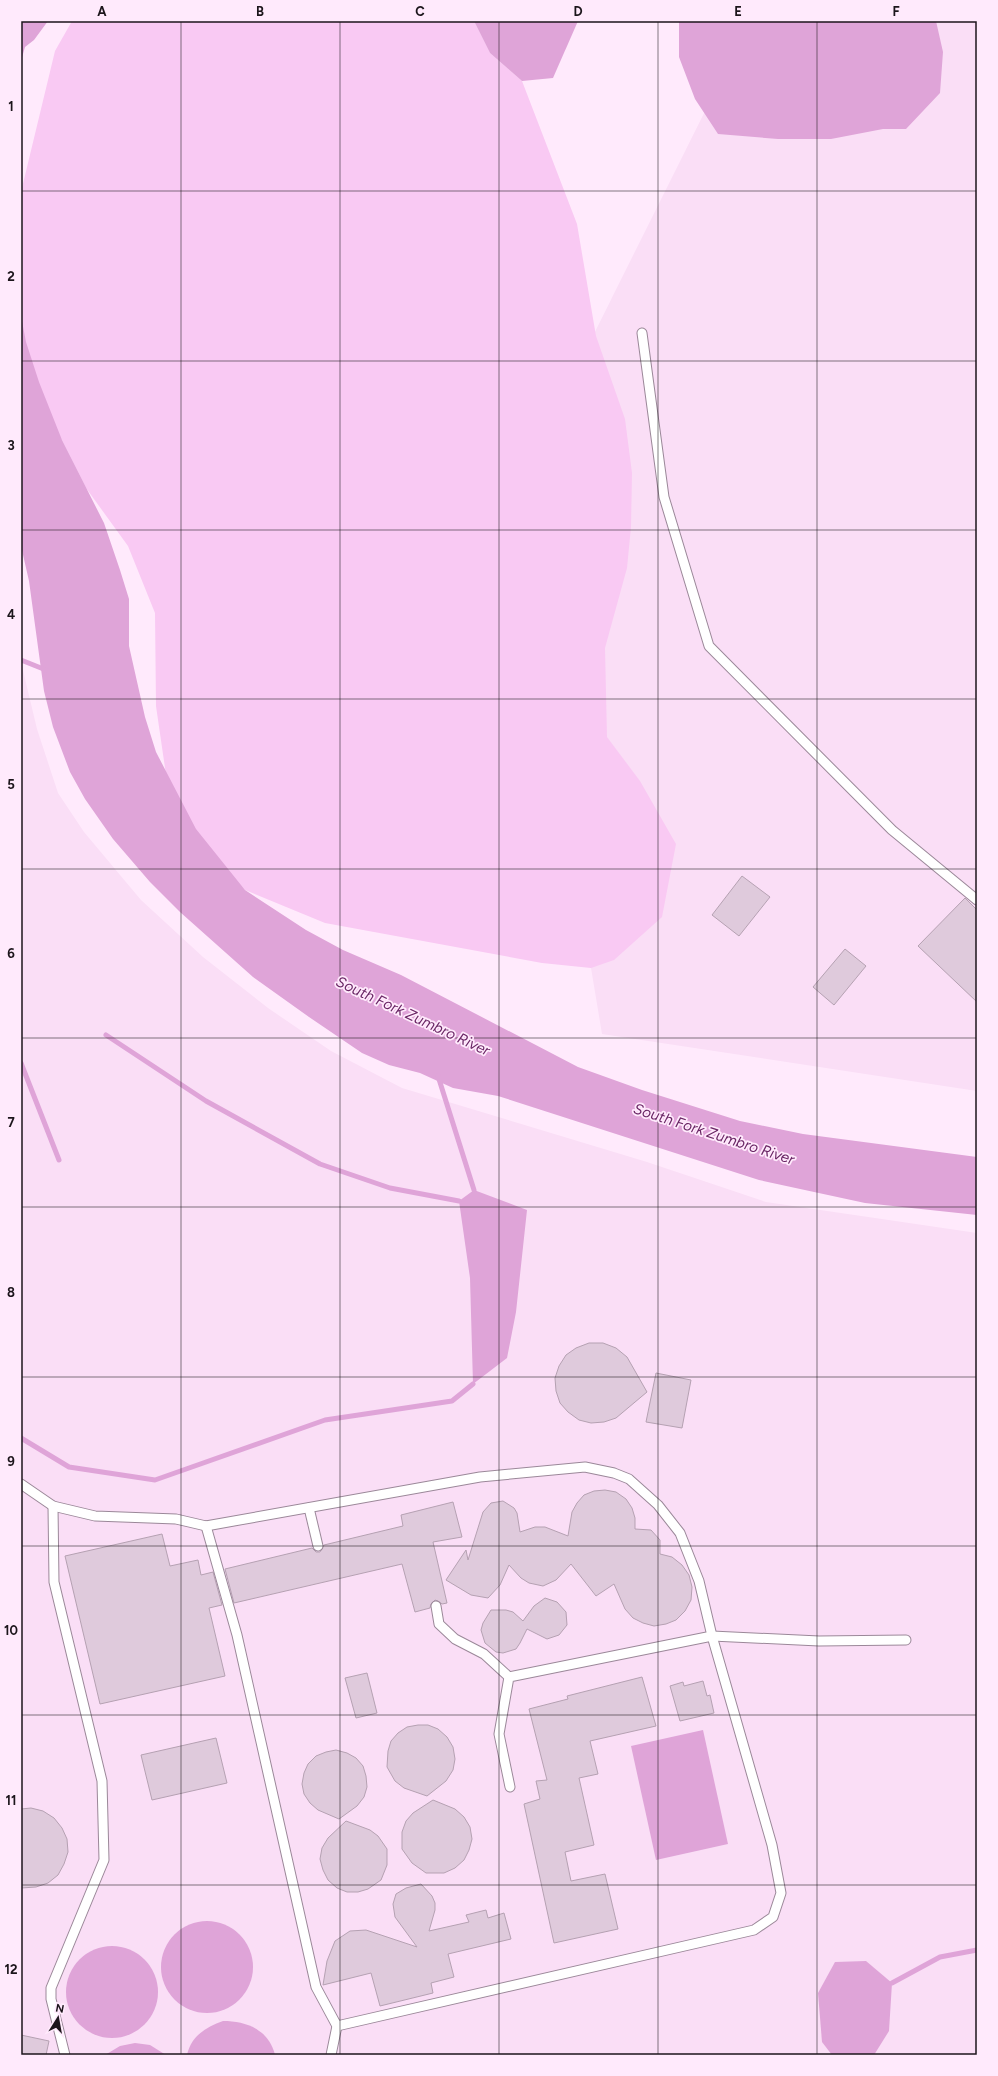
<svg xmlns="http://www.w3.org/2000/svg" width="998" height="2076" font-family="Figtree,sans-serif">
	<rect width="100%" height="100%" fill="#ffeafc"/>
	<g fill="#fadef6">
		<path d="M750,21h227v1070l-375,-57 -23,-138 -29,-474z"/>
		<path d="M21,662l16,67 21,64 26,39 57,68 62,57 65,51 63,43 71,37 245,74 119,40 211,31v822h-956z"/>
	</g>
	<path fill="#f9c9f3" d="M72,21h402l16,32 32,28 55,143 19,112 29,83 7,54 -1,54 -4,41 -22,80 2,89 33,44 36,63 -14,73 -48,43 -23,8 -49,-5 -217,-40 -80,-33 -74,-81 -15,-103 -1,-93 -27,-67 -42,-58 -24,-48 -20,-29 -21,-54v-165l34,-141z"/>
	<g fill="#dfa4d8">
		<path d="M21,21h27l-14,19 -9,7 -4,14z"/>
		<path d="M474,21h104l-25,57 -31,3 -32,-28z"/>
		<path d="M679,21h257l7,31 -3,41 -34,36h-23l-52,10h-53l-60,-5 -23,-35 -16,-42z"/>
		<path d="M21,316l5,26 13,40 23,58 42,83 16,47 9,29v47l16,71 11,35 40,77 49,61 61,40 37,20 58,25 177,92 64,23 98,31 63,13 174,23v58l-112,-12 -106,-23 -261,-84 -45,-8 -33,-15 -31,-8 -27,-12 -53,-36 -56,-40 -73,-65 -30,-30 -37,-43 -28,-40 -15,-27 -17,-45 -9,-36 -15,-110 -8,-35z"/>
		<path d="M474,1190l53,20 -11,102 -9,46 -34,26 -3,-106 -11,-77z"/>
		<path d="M703,1730l25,114 -72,16 -25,-114z"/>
		<circle cx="207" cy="1967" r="46"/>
		<circle cx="112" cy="1992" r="46"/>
		<path d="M866,1961l26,22 -3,48 -15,24h-42l-10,-13 -4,-49 17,-31z"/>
		<path d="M223,2021c24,0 46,9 52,34h-88c4,-19 19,-28 36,-34z"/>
		<path d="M135,2043l15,2 16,10h-61l15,-9z"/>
	</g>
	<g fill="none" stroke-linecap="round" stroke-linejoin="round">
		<g stroke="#dfa4d8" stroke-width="5">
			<path d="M21,660l25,10"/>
			<path d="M106,1035l100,66 114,63 70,24 69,13"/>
			<path d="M21,1063l38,97"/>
			<path d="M438,1076l36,114"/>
			<path d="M21,1438l48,29 86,13 170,-60 127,-19 21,-17"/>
			<path d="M892,1983l48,-26 37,-7"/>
		</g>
	</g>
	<g fill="#dfcadc" stroke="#b5a1b2">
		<path d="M742,876l28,21 -31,39 -27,-21z"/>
		<path d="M965,898l12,12v92l-59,-56z"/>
		<path d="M845,949l21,17 -32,39 -21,-18z"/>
		<path d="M589,1343h14l13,5 11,9 20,35 -31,26 -12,4 -13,1 -12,-3 -11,-8 -8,-9 -4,-12 -1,-13 4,-12 7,-11 10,-7z"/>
		<path d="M656,1373l35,7 -9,48 -36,-6z"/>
		<path d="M605,1490l11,2 10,7 6,9 3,10v11l16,1 9,10v14l12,3 10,8 7,10 3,12 -1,13 -6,11 -9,9 -10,4 -12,2 -11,-3 -10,-5 -8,-9 -11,-25 -18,12 -25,-32 -15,16 -13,6 -14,-3 -8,-5 -12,-13 -9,20 -12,13 -17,-3 -25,-15 20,-30 2,10 15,-48 8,-9 12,-2 11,7 3,5 3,19 15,-5h10l23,9 4,-24 5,-9 7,-8 10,-4z"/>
		<path d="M453,1502l9,35 -29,5 14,61 -5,1 -4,-3 -3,-1 -4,4 -1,4 -15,4 -13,-48 -168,39 -9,-34 87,-21 4,4h4l4,-7 79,-19 -2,-11z"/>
		<path d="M162,1534l8,32 28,-6 3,15 12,-3 9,33 -13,3 16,68 -125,28 -35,-148z"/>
		<path d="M545,1598l12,4 9,10 1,13 -8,10 -12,4 -20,-10 -7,14 -4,6 -13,4 -7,-1 -11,-9 -4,-13 2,-7 8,-13h15l7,2 10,9 11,-15z"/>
		<path d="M367,1673l10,40 -21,5 -11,-40z"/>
		<path d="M642,1677l14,49 -66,15 8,33 -19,4 15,67 -29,7 6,29 34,-7 13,55 -64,14 -30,-139 16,-5 -4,-18 11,-1 -18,-71 39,-10 -1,-3z"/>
		<path d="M703,1681l4,15 3,-1 4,18 -34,8 -10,-35 13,-4 1,4z"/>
		<path d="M418,1725h10l10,4 9,8 6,10 2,12 -2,11 -7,11 -19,15 -23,-8 -9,-7 -8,-14 1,-16 3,-10 7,-8 9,-6z"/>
		<path d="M216,1738l11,45 -75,17 -11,-45z"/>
		<path d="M336,1750l11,3 9,5 7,8 3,10 1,11 -3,10 -7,9 -18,13 -21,-9 -8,-7 -6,-9 -2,-10 2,-11 4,-9 8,-8 10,-4z"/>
		<path d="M433,1800l22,9 9,8 6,10 2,12 -3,11 -5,10 -9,8 -11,5h-18l-14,-10 -10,-14v-17l4,-11 7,-8z"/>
		<path d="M31,1808l12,3 11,7 8,10 5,11 1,13 -4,12 -6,11 -10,8 -12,4 -15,1v-79z"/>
		<path d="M346,1821l24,9 8,6 9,13v16l-6,15 -13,9 -10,3h-11l-10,-4 -9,-8 -5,-10 -3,-11 2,-11 6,-10z"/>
		<path d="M421,1884l11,12 3,7v7l-6,21 40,-9 -3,-7 20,-5 2,8 16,-5 7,26 -63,15 6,23 -23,6 2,10 -53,13 -9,-33 -48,12 4,-24 8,-20 15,-10 16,-1 51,17 -22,-30 -2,-13 3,-10 10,-6z"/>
		<path d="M21,2035l28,6 -3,14h-25z"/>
	</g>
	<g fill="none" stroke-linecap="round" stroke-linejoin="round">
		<defs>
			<g id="lane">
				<path d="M642,333l22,164 45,149 183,184 85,70"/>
				<path d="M21,1484l32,22 42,10 81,3 30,7 274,-49 105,-10 29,6 15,6 29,26 22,28 19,48 13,55 60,209 9,48 -8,24 -19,13 -417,96"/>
				<path d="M53,1506l1,76 48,199 2,79 -53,128v11l14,56"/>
				<path d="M309,1508l9,38"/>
				<path d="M206,1526l31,109 79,352 21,39 -6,29"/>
				<path d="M436,1606l3,18 16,15 29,15 25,23"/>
				<path d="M510,1787l-11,-53 10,-57 203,-41 107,5 87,-1"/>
			</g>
		</defs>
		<use href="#lane" stroke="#9b8899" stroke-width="11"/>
		<use href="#lane" stroke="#fff" stroke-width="9"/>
	</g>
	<path fill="none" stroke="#1c151b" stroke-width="1" stroke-opacity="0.55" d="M181,21v2034M340,21v2034M499,21v2034M658,21v2034M817,21v2034M21,191h956M21,361h956M21,530h956M21,699h956M21,869h956M21,1038h956M21,1207h956M21,1377h956M21,1546h956M21,1715h956M21,1885h956"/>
	<g text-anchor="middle" stroke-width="3.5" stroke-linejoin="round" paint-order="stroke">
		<g font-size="15" font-style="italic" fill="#6a2665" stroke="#ffeafc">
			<text transform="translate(413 1016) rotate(25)" y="5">South Fork Zumbro River</text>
			<text transform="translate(714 1134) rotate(18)" y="5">South Fork Zumbro River</text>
		</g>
	</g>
	<rect width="998" height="2076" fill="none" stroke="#ffeafc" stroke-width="44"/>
	<g transform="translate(58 2018) rotate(11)" stroke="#ffeafc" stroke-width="3" paint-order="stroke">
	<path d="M0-3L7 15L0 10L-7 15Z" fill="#1c151b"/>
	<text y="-6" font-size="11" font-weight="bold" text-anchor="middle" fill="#1c151b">N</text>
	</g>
	<rect x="22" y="22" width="954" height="2032" fill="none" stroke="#1c151b" stroke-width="1.5"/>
	<g font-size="13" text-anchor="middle" font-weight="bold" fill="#1c151b">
		<text x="102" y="16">A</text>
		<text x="260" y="16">B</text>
		<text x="420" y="16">C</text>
		<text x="578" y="16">D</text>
		<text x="738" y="16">E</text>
		<text x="896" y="16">F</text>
		<text x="11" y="111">1</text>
		<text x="11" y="281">2</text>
		<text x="11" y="450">3</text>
		<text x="11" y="619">4</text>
		<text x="11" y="789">5</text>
		<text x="11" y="958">6</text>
		<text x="11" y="1127">7</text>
		<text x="11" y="1297">8</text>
		<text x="11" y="1466">9</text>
		<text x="11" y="1635">10</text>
		<text x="11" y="1805">11</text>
		<text x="11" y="1974">12</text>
	</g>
</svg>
